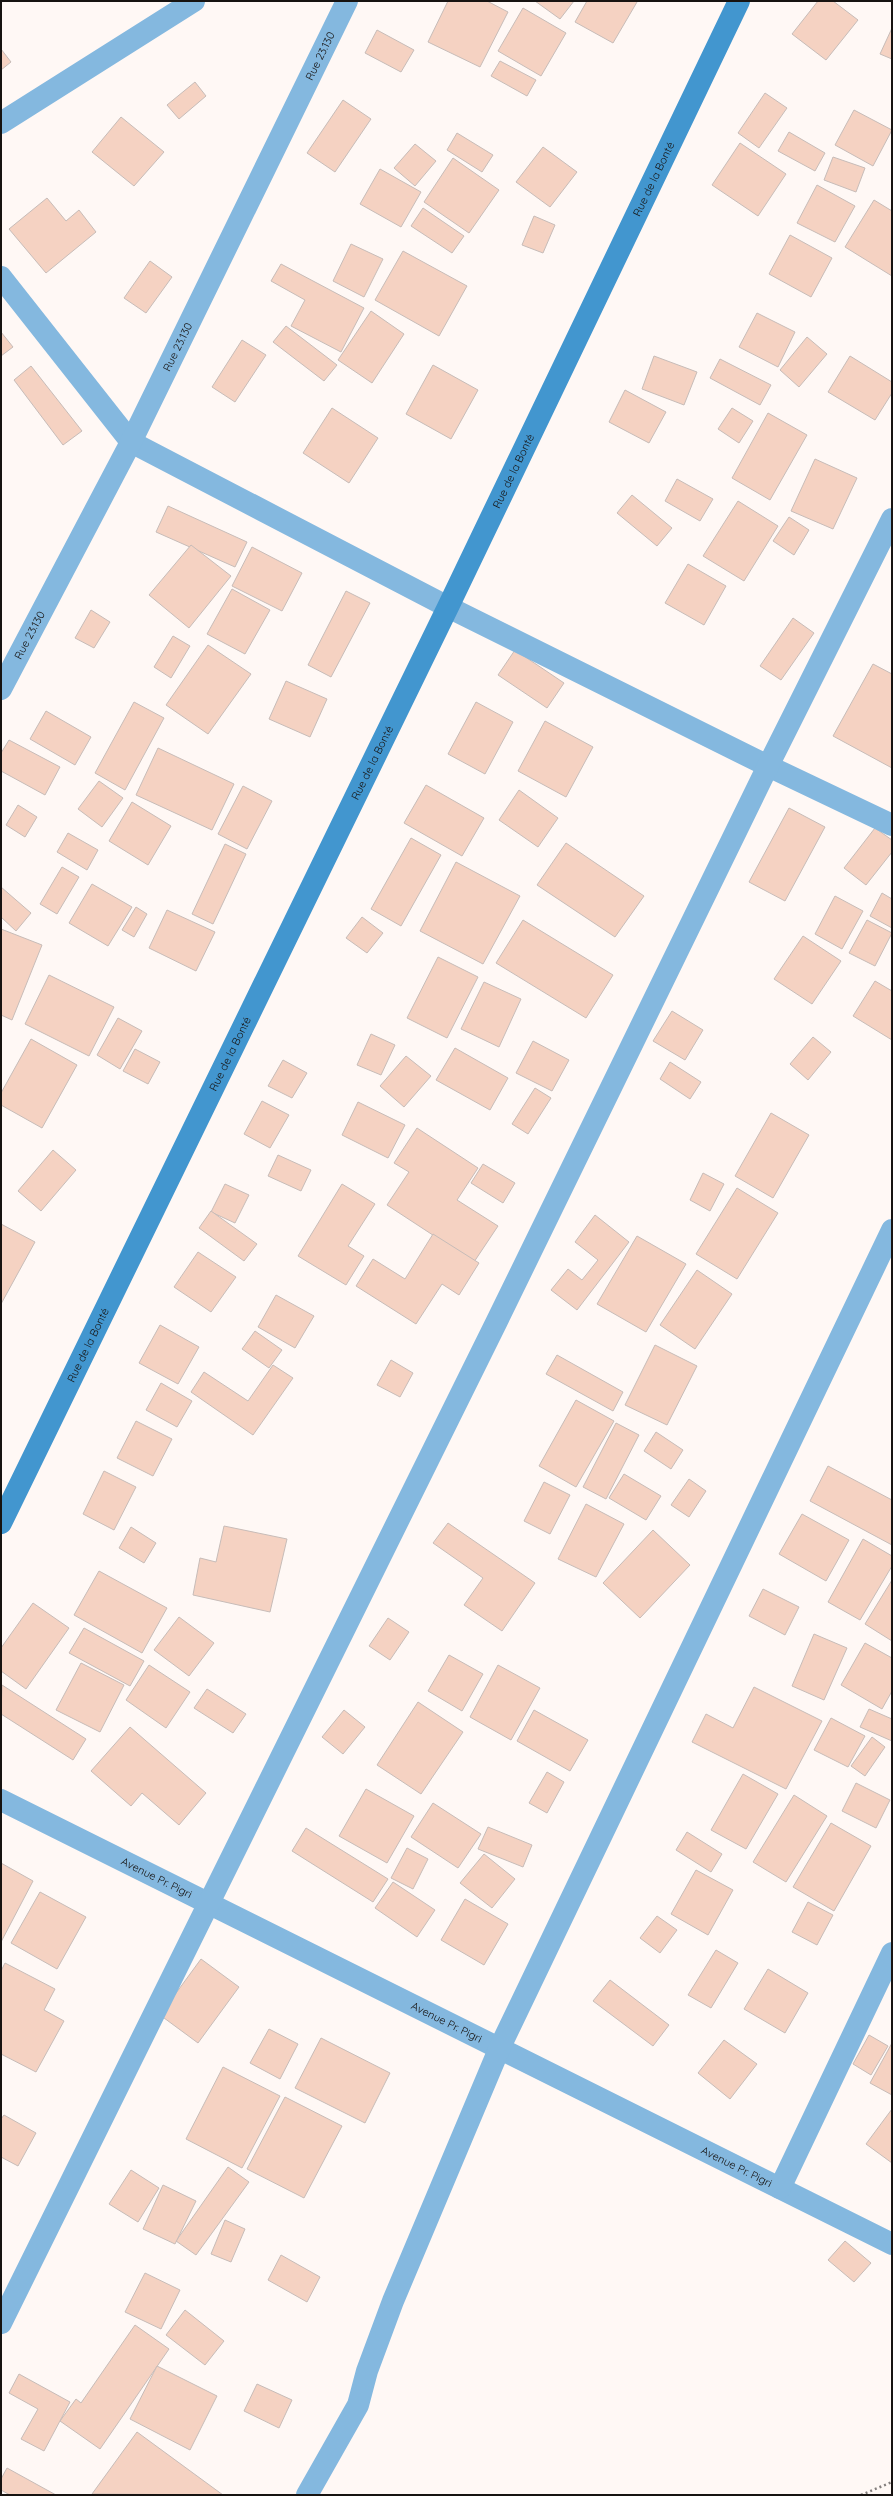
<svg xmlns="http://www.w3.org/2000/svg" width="893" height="2496" font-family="Quicksand,sans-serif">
	<rect width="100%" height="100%" fill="#fff8f5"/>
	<g fill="#f5d2c2" stroke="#c7bcb8">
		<path d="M448,1h39l21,11 -28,55 -52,-25z"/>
		<path d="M535,1h39l-14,18z"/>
		<path d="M587,1h49l1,1 -24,41 -38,-21z"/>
		<path d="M818,1h15l25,19 -32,40 -34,-26z"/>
		<path d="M523,8l43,25 -25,43 -43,-25z"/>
		<path d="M892,28v31l-12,-5z"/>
		<path d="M377,30l37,20 -13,22 -36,-19z"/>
		<path d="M1,49l10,13 -10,8z"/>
		<path d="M500,61l36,19 -9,16 -36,-20z"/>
		<path d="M195,82l11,14 -27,23 -12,-14z"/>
		<path d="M765,93l22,15 -28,40 -21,-15z"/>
		<path d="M343,100l28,19 -36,53 -28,-19z"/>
		<path d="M854,110l38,20 -19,36 -38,-21z"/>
		<path d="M121,117l43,35 -30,34 -42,-34z"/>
		<path d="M789,132l36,21 -10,18 -37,-20z"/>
		<path d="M457,133l36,22 -11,17 -35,-22z"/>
		<path d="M740,143l46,31 -28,42 -46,-31z"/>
		<path d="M415,144l21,17 -21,25 -21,-18z"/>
		<path d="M543,147l34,25 -27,35 -34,-25z"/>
		<path d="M833,157l32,11 -9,24 -32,-12z"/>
		<path d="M453,158l46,32 -30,43 -45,-31z"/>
		<path d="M380,169l41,23 -20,35 -41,-23z"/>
		<path d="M817,185l38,21 -20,36 -38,-19z"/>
		<path d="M47,198l19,23 13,-11 17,22 -50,41 -37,-44z"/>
		<path d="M874,200l18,11v65l-47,-29z"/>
		<path d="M423,208l41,28 -12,17 -41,-27z"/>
		<path d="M534,216l21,9 -12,28 -21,-8z"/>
		<path d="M790,235l42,23 -21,39 -42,-23z"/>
		<path d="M351,244l32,15 -19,38 -31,-16z"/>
		<path d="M403,251l64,35 -28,50 -64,-36z"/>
		<path d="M150,261l22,16 -26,36 -22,-15z"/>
		<path d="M281,264l83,44 -23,44 -50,-26 14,-26 -34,-19z"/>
		<path d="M371,311l33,23 -32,49 -34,-23z"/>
		<path d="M757,313l38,19 -17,35 -39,-20z"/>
		<path d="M286,326l51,39 -13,16 -51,-39z"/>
		<path d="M1,332l12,15 -12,9z"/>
		<path d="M807,337l20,17 -28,33 -19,-17z"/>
		<path d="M242,340l24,15 -31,47 -23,-15z"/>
		<path d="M654,356l43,16 -13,33 -42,-16z"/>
		<path d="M850,356l42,26v11l-17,27 -47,-28z"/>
		<path d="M720,359l51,26 -11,20 -50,-27z"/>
		<path d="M433,365l45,25 -27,49 -45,-25z"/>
		<path d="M31,366l51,65 -19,14 -49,-65z"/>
		<path d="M625,390l41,22 -17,31 -40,-21z"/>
		<path d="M332,408l46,30 -29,45 -46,-30z"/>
		<path d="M732,408l21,13 -14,22 -21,-14z"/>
		<path d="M768,413l39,22 -37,65 -38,-22z"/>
		<path d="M815,459l42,19 -24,51 -42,-18z"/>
		<path d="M677,479l36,20 -13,22 -35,-20z"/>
		<path d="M632,495l40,33 -15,18 -40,-33z"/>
		<path d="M738,501l40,25 -34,55 -41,-25z"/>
		<path d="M168,506l79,36 -12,25 -79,-35z"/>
		<path d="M789,517l20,13 -15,25 -21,-14z"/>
		<path d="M191,545l40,31 -42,52 -40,-33z"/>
		<path d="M252,547l50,26 -20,38 -50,-25z"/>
		<path d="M688,564l38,22 -22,39 -39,-22z"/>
		<path d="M232,589l38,21 -25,44 -38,-20z"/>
		<path d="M346,591l24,12 -39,74 -23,-12z"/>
		<path d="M91,610l19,12 -16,26 -19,-10z"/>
		<path d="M793,618l21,15 -33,47 -21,-14z"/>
		<path d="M173,636l17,10 -19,32 -17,-11z"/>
		<path d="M208,645l43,29 -43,60 -42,-29z"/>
		<path d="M515,650l49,33 -17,25 -49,-33z"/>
		<path d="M873,664l19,10v94l-59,-32z"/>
		<path d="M286,681l41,18 -17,38 -41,-18z"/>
		<path d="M134,702l30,16 -39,72 -30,-17z"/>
		<path d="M476,702l37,20 -28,52 -37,-20z"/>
		<path d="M46,711l45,26 -16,28 -45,-26z"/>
		<path d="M545,721l48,26 -27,50 -48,-26z"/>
		<path d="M9,740l51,27 -15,28 -44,-24v-18z"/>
		<path d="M158,748l76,36 -22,46 -76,-35z"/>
		<path d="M99,781l24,17 -21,29 -24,-18z"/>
		<path d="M426,785l58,33 -22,38 -58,-33z"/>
		<path d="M243,786l29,15 -25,48 -29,-15z"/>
		<path d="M519,790l39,28 -20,29 -39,-27z"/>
		<path d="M132,802l39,24 -23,39 -39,-24z"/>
		<path d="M18,805l19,12 -12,20 -19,-12z"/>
		<path d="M789,808l36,19 -40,74 -36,-19z"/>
		<path d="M875,828l17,12v12l-26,33 -22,-17z"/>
		<path d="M68,833l30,17 -11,20 -30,-18z"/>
		<path d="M411,838l30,17 -40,71 -30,-17z"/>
		<path d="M566,843l78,53 -29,41 -78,-52z"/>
		<path d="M225,844l21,10 -33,70 -21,-10z"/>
		<path d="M456,862l64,34 -37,68 -63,-33z"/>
		<path d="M62,867l17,10 -22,37 -17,-10z"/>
		<path d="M92,884l40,23 -24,39 -39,-23z"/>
		<path d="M1,887l30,26 -15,18 -15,-14z"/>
		<path d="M882,893l10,6v29l-22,-12z"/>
		<path d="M835,896l28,15 -21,38 -27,-15z"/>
		<path d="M136,907l11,7 -13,23 -12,-7z"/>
		<path d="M167,910l48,22 -19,39 -47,-23z"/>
		<path d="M362,917l21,16 -16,20 -21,-15z"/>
		<path d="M523,920l90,55 -27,43 -90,-55z"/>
		<path d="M867,920l25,13 -17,33 -26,-13z"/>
		<path d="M1,929l41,16 -30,75 -11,-5z"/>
		<path d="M803,936l38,25 -29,43 -38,-25z"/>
		<path d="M438,957l40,20 -31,61 -40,-20z"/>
		<path d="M49,975l65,32 -25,49 -64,-32z"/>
		<path d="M875,981l17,10v49l-39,-24z"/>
		<path d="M484,982l37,17 -22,48 -38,-18z"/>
		<path d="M672,1011l31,19 -18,30 -32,-19z"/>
		<path d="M118,1018l24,13 -22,38 -23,-14z"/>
		<path d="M371,1034l24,11 -14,30 -24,-10z"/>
		<path d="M813,1037l18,15 -23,28 -18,-16z"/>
		<path d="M31,1039l46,26 -35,63 -41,-23v-12z"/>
		<path d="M533,1041l36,19 -17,31 -36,-18z"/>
		<path d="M455,1048l53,30 -18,32 -54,-30z"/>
		<path d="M135,1049l25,13 -12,22 -25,-13z"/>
		<path d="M406,1056l25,20 -27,31 -24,-21z"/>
		<path d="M283,1060l24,13 -15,25 -24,-12z"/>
		<path d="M670,1062l31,20 -11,17 -30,-20z"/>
		<path d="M535,1088l16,10 -23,36 -16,-10z"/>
		<path d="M262,1101l27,14 -19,33 -26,-14z"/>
		<path d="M358,1102l47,23 -17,33 -46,-23z"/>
		<path d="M771,1113l38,22 -36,63 -38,-22z"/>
		<path d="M417,1128l61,40 -21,32 41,26 -24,36 -87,-57 22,-33 -15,-9z"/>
		<path d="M53,1150l23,20 -35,41 -23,-20z"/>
		<path d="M278,1155l33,15 -10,21 -33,-15z"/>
		<path d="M483,1164l32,19 -12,20 -32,-20z"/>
		<path d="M703,1173l21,11 -14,27 -20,-11z"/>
		<path d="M225,1184l24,11 -14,28 -24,-11z"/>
		<path d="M342,1184l33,20 -27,42 16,10 -18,29 -48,-29z"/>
		<path d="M737,1188l41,25 -41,66 -41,-25z"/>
		<path d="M211,1211l46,33 -13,17 -45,-33z"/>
		<path d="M595,1215l34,27 -52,68 -26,-20 17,-21 14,11 16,-20 -23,-18z"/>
		<path d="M1,1224l34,18 -34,62z"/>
		<path d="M433,1234l46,29 -20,32 -17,-11 -26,40 -60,-38 17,-27 32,20z"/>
		<path d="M637,1236l49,28 -40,68 -49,-28z"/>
		<path d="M198,1252l38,25 -25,35 -37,-25z"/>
		<path d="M697,1270l35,24 -37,55 -35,-24z"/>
		<path d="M276,1295l38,21 -19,32 -37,-21z"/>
		<path d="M160,1325l39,22 -21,37 -39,-21z"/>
		<path d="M255,1331l27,19 -13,18 -27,-19z"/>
		<path d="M655,1345l42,21 -30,59 -42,-20z"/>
		<path d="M557,1355l66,37 -10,19 -67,-37z"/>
		<path d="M391,1360l22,13 -13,24 -23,-12z"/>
		<path d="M273,1365l20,13 -40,57 -62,-43 13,-20 44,29z"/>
		<path d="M161,1383l31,18 -15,26 -31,-17z"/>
		<path d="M576,1400l38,21 -38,66 -37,-21z"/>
		<path d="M136,1421l36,18 -19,37 -36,-18z"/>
		<path d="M616,1423l23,12 -33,64 -23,-12z"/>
		<path d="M656,1432l27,18 -12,19 -27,-18z"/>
		<path d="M828,1466l64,34v45l-82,-44z"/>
		<path d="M104,1471l32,16 -22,43 -31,-16z"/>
		<path d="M624,1474l37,22 -15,24 -37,-22z"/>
		<path d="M689,1479l17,12 -17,26 -18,-12z"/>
		<path d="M544,1482l26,13 -20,39 -26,-13z"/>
		<path d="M586,1504l38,20 -28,53 -38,-18z"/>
		<path d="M802,1514l47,26 -23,41 -47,-27z"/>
		<path d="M448,1523l87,60 -33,48 -38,-26 19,-27 -50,-35z"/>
		<path d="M224,1526l63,13 -17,73 -77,-17 7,-37 16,4z"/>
		<path d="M131,1527l25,16 -12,20 -25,-15z"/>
		<path d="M653,1530l37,35 -50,53 -37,-35z"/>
		<path d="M863,1539l29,17v10l-32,54 -32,-18z"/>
		<path d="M99,1571l68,37 -25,45 -68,-38z"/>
		<path d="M892,1580v61l-27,-17z"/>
		<path d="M763,1589l36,18 -14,28 -36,-19z"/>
		<path d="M33,1603l36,25 -43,61 -25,-18v-23z"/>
		<path d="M179,1617l35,26 -25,33 -35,-26z"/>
		<path d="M388,1618l21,14 -19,28 -21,-14z"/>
		<path d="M84,1628l60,33 -14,25 -61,-33z"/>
		<path d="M814,1634l33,14 -23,52 -32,-14z"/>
		<path d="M865,1643l27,15v33l-10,18 -41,-24z"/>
		<path d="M449,1655l34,19 -21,37 -34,-20z"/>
		<path d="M81,1663l43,22 -24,47 -44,-22z"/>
		<path d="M149,1665l41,27 -24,36 -40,-28z"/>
		<path d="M498,1665l42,23 -29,52 -41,-23z"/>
		<path d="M2,1685l84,54 -13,21 -72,-46z"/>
		<path d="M754,1687l68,34 -36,68 -94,-47 14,-28 27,14z"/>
		<path d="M207,1689l39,25 -13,19 -39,-25z"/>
		<path d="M418,1702l45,30 -42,62 -44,-29z"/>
		<path d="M869,1709l23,10v22l-32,-14z"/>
		<path d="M344,1710l21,17 -22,27 -21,-17z"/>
		<path d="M534,1710l54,30 -18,31 -53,-30z"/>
		<path d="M831,1718l34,18 -17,31 -34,-17z"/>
		<path d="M130,1727l76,66 -27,32 -37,-32 -11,13 -40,-35z"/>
		<path d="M872,1737l13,10 -20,29 -14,-10z"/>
		<path d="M547,1772l17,10 -17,31 -18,-10z"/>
		<path d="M743,1774l35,20 -32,55 -35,-19z"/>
		<path d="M856,1783l34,17 -14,28 -34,-17z"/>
		<path d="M366,1789l48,27 -27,47 -48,-27z"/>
		<path d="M794,1795l33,21 -41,66 -33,-20z"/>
		<path d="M433,1803l48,31 -23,34 -47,-31z"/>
		<path d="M831,1823l40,23 -37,65 -41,-24z"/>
		<path d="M488,1827l44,18 -9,22 -45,-18z"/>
		<path d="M306,1828l82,51 -15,23 -81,-51z"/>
		<path d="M687,1832l35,22 -11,18 -35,-22z"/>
		<path d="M407,1848l21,11 -15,30 -22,-11z"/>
		<path d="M484,1854l31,25 -23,29 -32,-25z"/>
		<path d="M1,1863l32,18 -32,61z"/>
		<path d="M696,1870l37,20 -25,45 -37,-21z"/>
		<path d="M393,1882l42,28 -18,27 -42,-29z"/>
		<path d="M40,1892l46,25 -29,52 -46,-26z"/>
		<path d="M465,1899l43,25 -24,41 -43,-25z"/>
		<path d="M808,1902l25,13 -16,30 -25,-13z"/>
		<path d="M657,1916l20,14 -17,23 -20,-15z"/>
		<path d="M716,1950l22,13 -27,45 -23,-13z"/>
		<path d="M201,1959l38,28 -41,56 -38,-28z"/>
		<path d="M5,1963l50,26 -11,21 20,11 -28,51 -35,-18v-83z"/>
		<path d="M768,1969l40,24 -23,40 -41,-24z"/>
		<path d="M610,1980l59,45 -16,21 -60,-45z"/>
		<path d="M269,2029l29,15 -18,35 -30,-16z"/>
		<path d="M869,2035l19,11 -17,29 -18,-11z"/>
		<path d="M321,2038l69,35 -25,50 -70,-35z"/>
		<path d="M724,2040l33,24 -27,35 -32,-26z"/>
		<path d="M892,2043v52l-22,-12z"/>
		<path d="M223,2067l57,29 -38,72 -56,-29z"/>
		<path d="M285,2097l57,29 -38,72 -57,-29z"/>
		<path d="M892,2109v54l-26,-19z"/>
		<path d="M4,2115l32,18 -18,33 -17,-9v-38z"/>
		<path d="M228,2167l21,15 -53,73 -20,-14z"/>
		<path d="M131,2170l28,18 -21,34 -29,-18z"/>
		<path d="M163,2185l33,16 -21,43 -32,-15z"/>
		<path d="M225,2220l20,9 -14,33 -20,-8z"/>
		<path d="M845,2241l26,22 -17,19 -26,-22z"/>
		<path d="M281,2255l39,22 -13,25 -39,-22z"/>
		<path d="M145,2273l35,17 -19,39 -36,-17z"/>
		<path d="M185,2310l39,31 -19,24 -39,-30z"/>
		<path d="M135,2325l34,24 -69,100 -40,-28 16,-22 5,4z"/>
		<path d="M157,2366l60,30 -27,54 -60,-31z"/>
		<path d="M19,2374l51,28 -26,49 -23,-12 17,-30 -29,-16z"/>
		<path d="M257,2384l35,16 -13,28 -35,-17z"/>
		<path d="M137,2432l86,63 -131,-1z"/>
		<path d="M7,2468l49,27h-46l-9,-5v-11z"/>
	</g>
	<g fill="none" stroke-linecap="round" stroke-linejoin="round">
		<path stroke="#837e7c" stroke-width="2.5" stroke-dasharray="2 3" stroke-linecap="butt" d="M861,2495l31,-13"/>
		<g stroke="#84b8df" stroke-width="22">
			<path d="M1,123l193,-122"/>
			<path d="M1,277l130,165 317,165 320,159 124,59"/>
			<path id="s1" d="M1,689l130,-247 216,-441"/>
			<path id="s2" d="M1,1800l891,444"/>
			<path d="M780,2188l112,-235"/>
			<path d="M1,2323l496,-1002 271,-555 124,-247"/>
			<path d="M307,2495l51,-90 9,-34 26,-70 107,-254 392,-817"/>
		</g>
		<path stroke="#4296cf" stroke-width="22" id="s3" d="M1,1523l447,-916 291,-606"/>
	</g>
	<g text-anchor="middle" stroke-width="3.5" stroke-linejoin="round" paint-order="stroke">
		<g font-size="11" fill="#171311" stroke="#fff8f5">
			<text dy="4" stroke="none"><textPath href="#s1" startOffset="709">Rue 23.130</textPath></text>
			<text dy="4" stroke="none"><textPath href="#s3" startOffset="1494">Rue de la Bonté</textPath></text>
			<text dy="4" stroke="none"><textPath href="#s1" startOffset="385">Rue 23.130</textPath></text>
			<text dy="4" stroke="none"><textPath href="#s3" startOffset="1170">Rue de la Bonté</textPath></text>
			<text dy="4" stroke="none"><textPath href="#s1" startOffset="61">Rue 23.130</textPath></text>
			<text dy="4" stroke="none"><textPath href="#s3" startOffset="846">Rue de la Bonté</textPath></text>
			<text dy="4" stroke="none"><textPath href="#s3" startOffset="522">Rue de la Bonté</textPath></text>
			<text dy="4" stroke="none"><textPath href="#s3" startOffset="198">Rue de la Bonté</textPath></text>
			<text dy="4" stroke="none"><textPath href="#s2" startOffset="174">Avenue Pr. Pigri</textPath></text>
			<text dy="4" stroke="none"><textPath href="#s2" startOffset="498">Avenue Pr. Pigri</textPath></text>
			<text dy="4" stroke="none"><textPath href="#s2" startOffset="822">Avenue Pr. Pigri</textPath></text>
		</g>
	</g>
	<rect width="893" height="2496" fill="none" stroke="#171311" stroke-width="4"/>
</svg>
